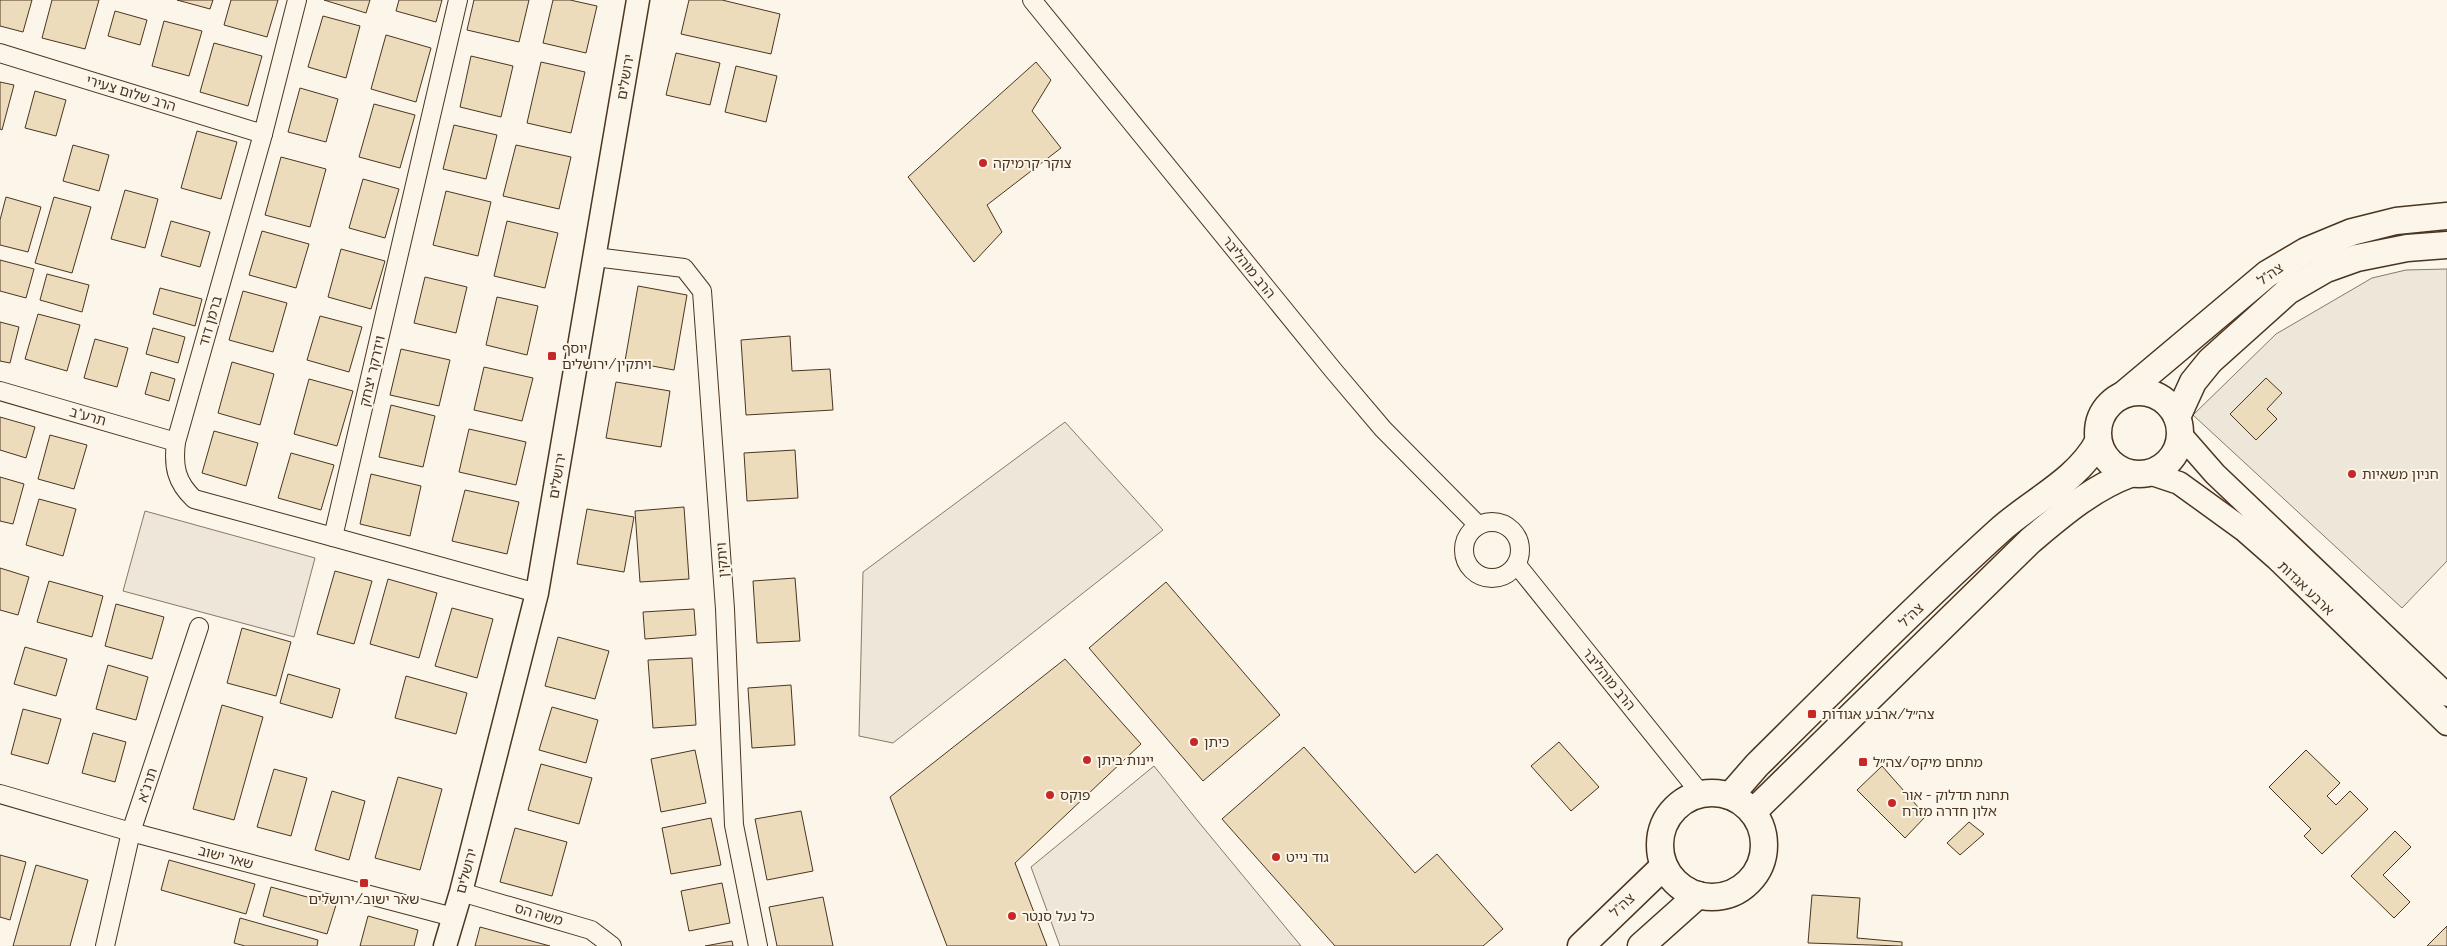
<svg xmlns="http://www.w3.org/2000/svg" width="2447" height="946" font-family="Raleway,'Noto Sans Hebrew',sans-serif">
	<rect width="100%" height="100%" fill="#fbf6e9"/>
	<path fill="#ede6d9" stroke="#887966" d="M145,511l170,47 -21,79 -171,-46z"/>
	<g fill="#ede7d9" stroke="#887966">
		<path d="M2447,269v292l-45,47 -209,-193 83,-81 96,-56 34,-8z"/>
		<path d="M1065,422l98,108 -270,213 -34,-7 4,-164z"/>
		<path d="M1154,766l43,54 104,126h-241l-29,-79z"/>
	</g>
	<g fill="#ecdcbc" stroke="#4a3520">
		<path d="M0,0h32l-9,32 -23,-6z"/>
		<path d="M52,0h47l-14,49 -43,-11z"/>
		<path d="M177,0h36l-3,9z"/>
		<path d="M231,0h47l-11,37 -43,-12z"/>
		<path d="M324,0h46l-4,13z"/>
		<path d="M399,0h43l-6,22 -40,-11z"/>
		<path d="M474,0h55l-10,42 -52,-12z"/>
		<path d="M553,0h17l27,6 -11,47 -43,-10z"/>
		<path d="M689,0h33l58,14 -9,40 -90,-20z"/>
		<path d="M115,11l32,9 -7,25 -32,-9z"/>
		<path d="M323,16l37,10 -14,52 -38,-11z"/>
		<path d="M164,21l38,10 -13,45 -37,-10z"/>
		<path d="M386,35l45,13 -15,54 -45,-13z"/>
		<path d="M214,43l48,13 -14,50 -48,-14z"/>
		<path d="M676,53l44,10 -10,42 -44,-10z"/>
		<path d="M471,56l42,10 -12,51 -41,-10z"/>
		<path d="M541,62l44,10 -14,61 -44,-10z"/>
		<path d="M1036,62l15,18 -19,31 29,37 -74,57 15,27 -28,30 -66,-85z"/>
		<path d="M736,66l41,10 -11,46 -41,-10z"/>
		<path d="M0,82l14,3 -12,45 -2,-1z"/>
		<path d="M300,88l38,11 -12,43 -38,-10z"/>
		<path d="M35,91l31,9 -10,36 -31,-8z"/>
		<path d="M374,104l41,11 -15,53 -41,-11z"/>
		<path d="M454,125l43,10 -11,44 -43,-10z"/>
		<path d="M197,131l40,11 -16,57 -40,-11z"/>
		<path d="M73,145l36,10 -10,36 -36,-10z"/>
		<path d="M516,145l55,12 -12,52 -56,-13z"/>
		<path d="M281,157l45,12 -16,58 -45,-12z"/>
		<path d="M363,179l36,10 -14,49 -36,-10z"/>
		<path d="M125,190l33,9 -13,49 -34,-9z"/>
		<path d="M446,191l45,11 -13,54 -45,-11z"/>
		<path d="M6,197l35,10 -13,45 -28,-7v-25z"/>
		<path d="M54,197l37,10 -19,66 -37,-10z"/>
		<path d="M171,221l39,11 -10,35 -39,-11z"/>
		<path d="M507,221l51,12 -13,55 -51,-12z"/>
		<path d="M262,231l47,13 -13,44 -47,-13z"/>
		<path d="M341,249l44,12 -14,48 -43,-12z"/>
		<path d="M0,260l34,9 -8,29 -26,-7z"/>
		<path d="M47,274l42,11 -7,27 -42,-12z"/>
		<path d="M425,277l42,10 -11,46 -42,-10z"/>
		<path d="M638,286l49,9 -13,75 -49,-9z"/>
		<path d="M160,288l42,11 -7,27 -42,-12z"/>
		<path d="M243,291l44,12 -14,49 -44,-12z"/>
		<path d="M497,297l41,9 -11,49 -41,-10z"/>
		<path d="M38,314l42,11 -13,46 -42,-12z"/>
		<path d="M320,316l42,11 -13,45 -42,-12z"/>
		<path d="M0,322l19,5 -9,36 -10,-2z"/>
		<path d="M153,328l32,9 -7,26 -32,-9z"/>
		<path d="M790,336l2,35 38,-2 3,41 -87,5 -5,-75z"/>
		<path d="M95,339l33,9 -11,39 -33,-9z"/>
		<path d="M401,349l49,11 -11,46 -49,-11z"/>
		<path d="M232,362l42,12 -14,51 -42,-12z"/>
		<path d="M484,367l49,11 -11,43 -48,-11z"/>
		<path d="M151,372l24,7 -6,22 -24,-7z"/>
		<path d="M2266,378l16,15 -15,16 10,10 -21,21 -26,-26z"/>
		<path d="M309,379l44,12 -16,55 -43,-12z"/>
		<path d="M616,382l54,9 -9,56 -55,-9z"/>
		<path d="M391,405l44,11 -12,51 -44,-10z"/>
		<path d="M0,417l35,10 -9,31 -26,-8z"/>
		<path d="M469,429l57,13 -10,43 -57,-13z"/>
		<path d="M214,431l44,12 -12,43 -44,-13z"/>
		<path d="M50,435l37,10 -13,44 -36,-10z"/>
		<path d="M795,450l3,48 -51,3 -3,-48z"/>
		<path d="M291,453l43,12 -13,45 -43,-12z"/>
		<path d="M371,474l50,12 -11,50 -50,-12z"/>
		<path d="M0,477l24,7 -11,40 -13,-3z"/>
		<path d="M465,490l54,12 -12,52 -55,-13z"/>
		<path d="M39,499l37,10 -13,47 -37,-11z"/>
		<path d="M684,507l5,72 -49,3 -5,-71z"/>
		<path d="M587,509l47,8 -10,55 -47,-8z"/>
		<path d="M0,568l29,9 -11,38 -18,-5z"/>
		<path d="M335,571l37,10 -18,63 -37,-10z"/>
		<path d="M795,578l5,63 -43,2 -4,-62z"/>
		<path d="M388,579l49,14 -18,65 -49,-14z"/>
		<path d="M49,581l54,15 -11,41 -55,-15z"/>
		<path d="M1166,582l114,133 -77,66 -114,-133z"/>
		<path d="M116,604l48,13 -12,42 -47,-13z"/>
		<path d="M452,608l41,11 -16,59 -42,-12z"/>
		<path d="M694,609l2,26 -51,4 -2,-27z"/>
		<path d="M242,628l49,14 -15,54 -49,-13z"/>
		<path d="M558,637l51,14 -14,48 -50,-13z"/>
		<path d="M25,647l42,12 -11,37 -42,-12z"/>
		<path d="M692,658l4,67 -43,3 -5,-68z"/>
		<path d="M1065,659l76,85 -126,119 32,83h-100l-57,-149z"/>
		<path d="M108,665l40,12 -12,43 -40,-11z"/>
		<path d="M288,674l52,15 -8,29 -52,-15z"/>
		<path d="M406,676l61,17 -11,41 -61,-16z"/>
		<path d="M791,685l4,60 -43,3 -4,-60z"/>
		<path d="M222,705l41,12 -29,103 -41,-11z"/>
		<path d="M552,707l46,13 -12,43 -47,-13z"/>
		<path d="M23,709l38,10 -13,45 -37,-10z"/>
		<path d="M93,733l33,9 -11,40 -33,-9z"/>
		<path d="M1559,742l40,45 -28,24 -40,-45z"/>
		<path d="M1304,747l111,126 22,-19 66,75 -20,17h-148l-113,-127z"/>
		<path d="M695,750l11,53 -45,9 -10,-53z"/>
		<path d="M2306,750l34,33 -13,13 9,9 14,-14 18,18 -46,45 -18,-18 7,-7 -42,-42z"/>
		<path d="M541,764l51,14 -13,46 -51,-14z"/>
		<path d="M1882,766l44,50 -21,22 -48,-48z"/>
		<path d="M274,769l33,9 -16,58 -34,-9z"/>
		<path d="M398,777l44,12 -22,81 -45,-12z"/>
		<path d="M332,791l33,10 -16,59 -34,-10z"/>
		<path d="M801,811l12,60 -46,9 -12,-61z"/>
		<path d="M711,818l10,47 -50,9 -9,-46z"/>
		<path d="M1969,822l15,12 -24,21 -13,-12z"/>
		<path d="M515,828l52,14 -15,54 -52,-14z"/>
		<path d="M2395,831l16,16 -28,28 27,27 -16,16 -43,-42z"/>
		<path d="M0,855l26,7 -16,58 -10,-3z"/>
		<path d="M169,860l86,24 -9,30 -85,-24z"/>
		<path d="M36,865l52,15 -18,66h-57z"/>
		<path d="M722,883l8,40 -41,8 -8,-40z"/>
		<path d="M271,887l65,18 -9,29 -64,-18z"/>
		<path d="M1812,895l48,3 -3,40 45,4v4l-94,-3z"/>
		<path d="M823,897l10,49h-56l-8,-39z"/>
		<path d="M368,916l50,14 -4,16h-54z"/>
		<path d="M240,918l78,22 -1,6h-72l-11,-3z"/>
		<path d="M2447,926v20h-20z"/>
		<path d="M480,927l70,19h-75z"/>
		<path d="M732,941l1,5h-28z"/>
	</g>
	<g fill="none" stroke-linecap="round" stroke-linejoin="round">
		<defs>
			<g id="minor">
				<path d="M297,0l-34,134 -87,308c-3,24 0,40 18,57l139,38"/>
				<path d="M458,0l-125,537 204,56"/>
				<path d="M1032,0l301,370 50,59 95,96"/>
				<path d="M0,53l263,81"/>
				<path d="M595,257l89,11 18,23 23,318 9,216 24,121"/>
				<path d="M0,391l176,51"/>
				<circle cx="1492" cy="550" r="28"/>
				<path d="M1517,565l184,229"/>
				<path d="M0,794l131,38 322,85"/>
				<path d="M461,892l130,38 21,16"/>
				<path d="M105,946l26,-114 68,-205"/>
			</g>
			<g id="tertiary">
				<path d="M2180,434l35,40 232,221"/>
				<path d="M2149,473l30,10 65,47 33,29 170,165"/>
				<path d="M445,946l16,-54 76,-299 101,-593"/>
			</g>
			<g id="secondary">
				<circle cx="2139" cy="433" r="41"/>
				<path d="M2123,395l144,-121 39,-23 46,-19 44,-11 51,-5"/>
				<path d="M2177,417l16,-35 17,-21 78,-70 38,-22 31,-11 50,-10 40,-3"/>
				<circle cx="1712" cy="845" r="52"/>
				<path d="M1730,796l27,-31c80,-79 159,-159 243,-235 32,-29 77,-49 98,-88"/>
				<path d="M1753,812l277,-271c31,-26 62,-53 100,-67"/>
				<path d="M1581,946l83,-80"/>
				<path d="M1641,946l57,-51"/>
			</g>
		</defs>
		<use href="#minor" stroke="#4a3520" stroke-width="20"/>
		<use href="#tertiary" stroke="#4a3520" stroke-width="25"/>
		<use href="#secondary" stroke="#4a3520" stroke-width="29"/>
		<use href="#minor" stroke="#fbf6e9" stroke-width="18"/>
		<use href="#tertiary" stroke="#fbf6e9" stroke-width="22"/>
		<use href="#secondary" stroke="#fbf6e9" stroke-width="26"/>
	</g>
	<g fill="#c62828" stroke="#fbf6e9" stroke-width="2">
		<circle cx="983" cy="163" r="5"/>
		<rect x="547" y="351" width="10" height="10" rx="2.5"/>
		<circle cx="2352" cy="474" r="5"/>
		<rect x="1807" y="709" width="10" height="10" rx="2.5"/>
		<circle cx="1194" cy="742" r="5"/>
		<circle cx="1087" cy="760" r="5"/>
		<rect x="1858" y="757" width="10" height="10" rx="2.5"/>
		<circle cx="1050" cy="795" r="5"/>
		<circle cx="1892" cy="803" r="5"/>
		<circle cx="1276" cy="857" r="5"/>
		<rect x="359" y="878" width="10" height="10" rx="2.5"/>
		<circle cx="1012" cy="916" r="5"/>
	</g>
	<g text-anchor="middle" stroke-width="4" stroke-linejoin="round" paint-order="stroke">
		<g font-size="14" fill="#4a3520" stroke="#fbf6e9">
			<text transform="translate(625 77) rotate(-80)" y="5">ירושלים</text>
			<text transform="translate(131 93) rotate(17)" y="5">הרב שלום צעירי</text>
			<text transform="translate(1249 267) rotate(51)" y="5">הרב מוהליבר</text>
			<text transform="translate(2270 274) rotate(-35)" y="5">צה"ל</text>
			<text transform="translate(210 321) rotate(-74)" y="5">ברמן דוד</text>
			<text transform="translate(372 371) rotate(-77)" y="5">וידרקר יצחק</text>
			<text transform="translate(88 416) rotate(16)" y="5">תרע"ב</text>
			<text transform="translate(557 476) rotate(-80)" y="5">ירושלים</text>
			<text transform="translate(722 560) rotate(-94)" y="5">ויתקין</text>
			<text transform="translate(2306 588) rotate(44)" y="5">ארבע אגדות</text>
			<text transform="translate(1911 615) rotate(-44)" y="5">צה"ל</text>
			<text transform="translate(1609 679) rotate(51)" y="5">הרב מוהליבר</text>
			<text transform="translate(147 785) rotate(-72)" y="5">תרנ"א</text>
			<text transform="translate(226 857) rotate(15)" y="5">שאר ישוב</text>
			<text transform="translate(466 871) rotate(-75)" y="5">ירושלים</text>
			<text transform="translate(1622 905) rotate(-43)" y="5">צה"ל</text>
			<text transform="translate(539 914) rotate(16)" y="5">משה הס</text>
		</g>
		<g font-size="14" fill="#4a3520" stroke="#fbf6e9" text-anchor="start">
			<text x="993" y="168">צוקר קרמיקה</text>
			<text x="562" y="353">יוסף<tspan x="562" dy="16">ויתקין/ירושלים</tspan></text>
			<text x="2362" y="479">חניון משאיות</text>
			<text x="1822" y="719">צה״ל/ארבע אגודות</text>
			<text x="1204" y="747">כיתן</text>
			<text x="1097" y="765">יינות ביתן</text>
			<text x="1873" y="767">מתחם מיקס/צה״ל</text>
			<text x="1060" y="800">פוקס</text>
			<text x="1902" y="800">תחנת תדלוק - אור<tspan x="1902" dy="16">אלון חדרה מזרח</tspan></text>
			<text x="1286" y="862">גוד נייט</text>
			<text x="364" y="904" text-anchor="middle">שאר ישוב/ירושלים</text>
			<text x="1022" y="921">כל נעל סנטר</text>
		</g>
	</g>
</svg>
